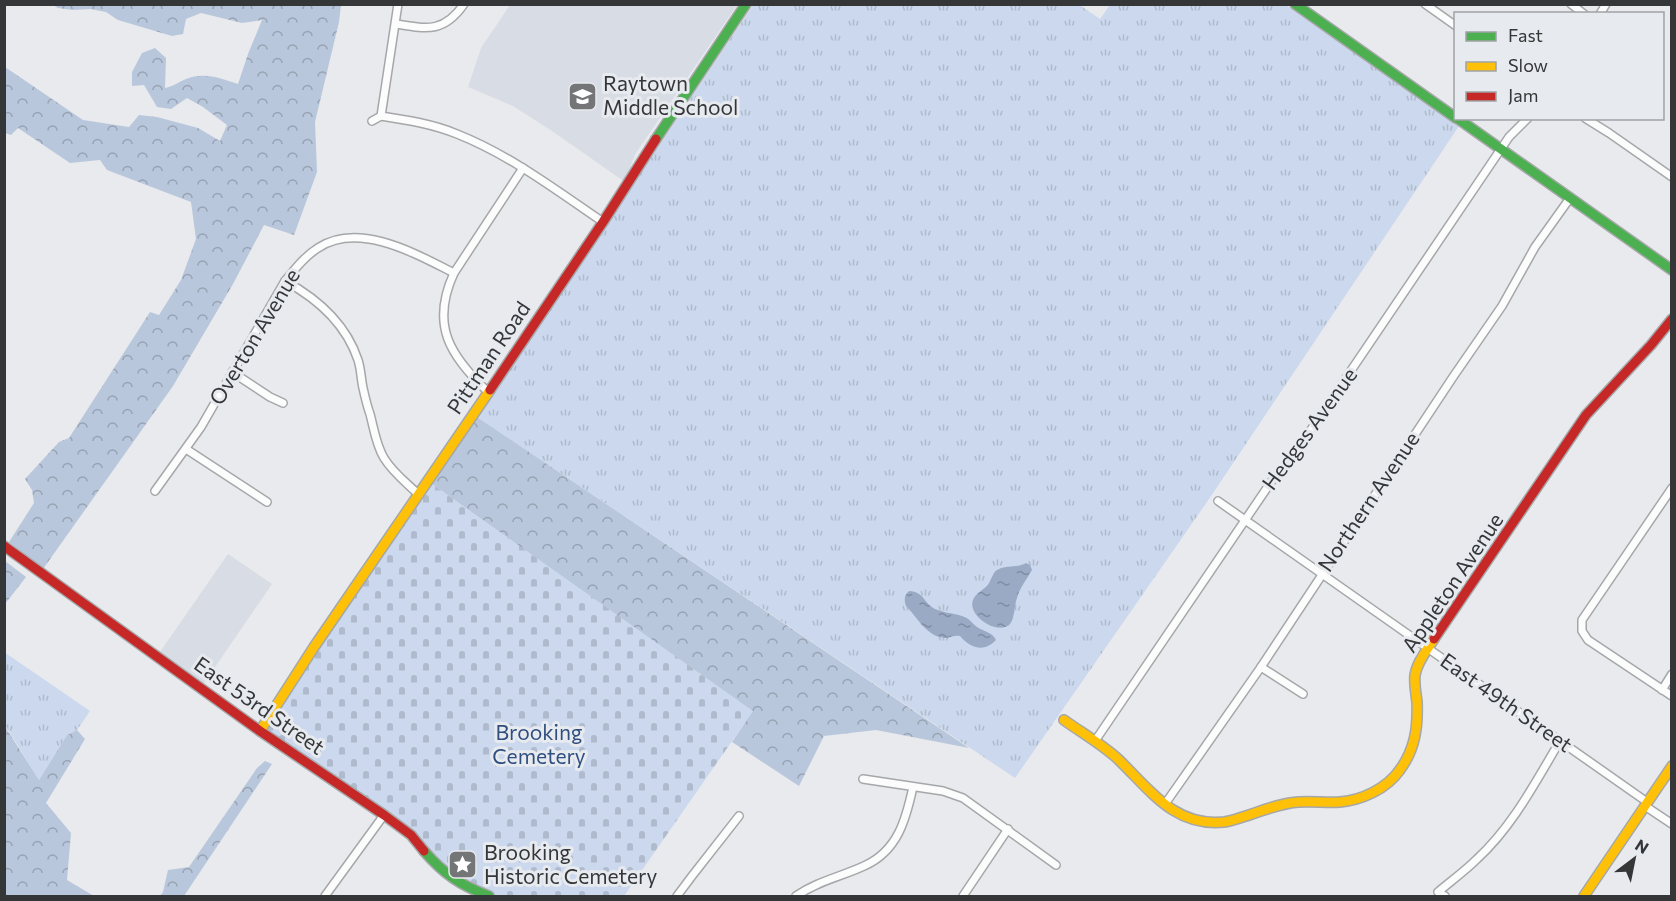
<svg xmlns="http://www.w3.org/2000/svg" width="1676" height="901" font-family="Commissioner,sans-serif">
	<defs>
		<pattern id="grass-tufts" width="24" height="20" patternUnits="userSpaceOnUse" patternTransform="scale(1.5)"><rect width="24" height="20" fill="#cbd8ed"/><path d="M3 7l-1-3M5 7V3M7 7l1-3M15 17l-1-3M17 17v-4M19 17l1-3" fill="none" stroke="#afbacc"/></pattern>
		<pattern id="forest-crowns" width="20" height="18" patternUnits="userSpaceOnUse" patternTransform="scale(1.5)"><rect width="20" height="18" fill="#b9c7dc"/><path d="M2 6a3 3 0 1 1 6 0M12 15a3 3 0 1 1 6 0" fill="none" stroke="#97a2b3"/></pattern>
		<pattern id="cemetery-stones" width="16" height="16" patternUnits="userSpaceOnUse" patternTransform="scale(1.5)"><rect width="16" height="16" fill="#cbd8ed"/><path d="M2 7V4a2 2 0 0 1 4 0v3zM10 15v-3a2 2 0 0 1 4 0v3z" fill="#afbacc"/></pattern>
		<pattern id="water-ripples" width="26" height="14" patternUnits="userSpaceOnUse" patternTransform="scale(1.5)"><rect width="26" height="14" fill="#9aaac5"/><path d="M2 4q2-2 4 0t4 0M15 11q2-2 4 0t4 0" fill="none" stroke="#7e8ba1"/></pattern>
	</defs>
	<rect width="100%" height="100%" fill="#e8eaed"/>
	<g fill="#d8dce4">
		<path d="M510,5h227l-101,148 -5,11 -1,10 -5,8 -73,-51 -39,-25 -45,-19 13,-39z"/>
		<path d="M228,554l44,30 -68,99 -44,-31z"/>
	</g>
	<g fill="url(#grass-tufts)">
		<path d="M1078,4l22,15 10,-14h176l173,121 -250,373 -194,279 -538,-361 276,-412z"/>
		<path d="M4,652l86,59 -13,19 -10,5 -28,45 -34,-55z"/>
	</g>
	<g fill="url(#forest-crowns)">
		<path d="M53,5h288l-2,17 -24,100 2,50 -23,63 -30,-10 -31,59 -60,102 -130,183 -34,-27 25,-39 -2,-13 -7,-11 34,-37 10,-4 81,-126 9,3 22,-35 15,-41 -5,-37 -84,-32 -7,-10 -30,3 -52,-35 -7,7 -6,-2v-66l78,53 46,7 10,-12 18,2 41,11 22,13 7,-16 -24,-18 -16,-9 -16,11 -14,-2 -13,-22 -12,1v-14l10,-19 13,-5 11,10 -1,30c10,-2 18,-9 27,-11 16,-4 31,2 46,7l10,-30 14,-34 -20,3 -41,-10 -15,6 -3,15 -11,2 -54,-16 -12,-8 -16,-3 -17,1 -15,-2z"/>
		<path d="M477,417l492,331 -93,-18 -52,6 -25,50 -67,-44 20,-30 -320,-228z"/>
		<path d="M5,561l21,16 -21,27v9z"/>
		<path d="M4,725l35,55 28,-45 10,-5 8,9 -39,64 25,30 -4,47 27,16h-89z"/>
		<path d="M265,761l7,3 -88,132h-24l3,-4 5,-22 21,-3 68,-99z"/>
	</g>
	<path fill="url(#cemetery-stones)" d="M432,484l321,227 -129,185h-126l-30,-12 -12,-7 -11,-10 -35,-37 -140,-97 -2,-5 1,-5 54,-83z"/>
	<g fill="url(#water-ripples)">
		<path d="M1026,563l4,2 2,5c-5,9 -12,17 -15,28 -3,7 -2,20 -7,26 -12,12 -43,-8 -37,-24 3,-8 12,-10 16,-17 3,-5 4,-12 10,-14 9,-4 19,-1 27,-6z"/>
		<path d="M909,591c16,1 14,12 26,18 9,4 18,4 27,7 7,2 10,7 15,11 8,5 15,5 19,13 -12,13 -26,8 -36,-4 -6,-1 -9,2 -15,2 -18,-1 -27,-20 -39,-32 -2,-7 -2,-10 3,-15z"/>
	</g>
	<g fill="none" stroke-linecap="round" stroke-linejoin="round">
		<defs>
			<g id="street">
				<path d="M1425,4l31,22"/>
				<path d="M1571,4l13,10"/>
				<path d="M1600,14l6,-10"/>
				<path d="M396,24c31,5 48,9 68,-20"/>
				<path d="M381,116c26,4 52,8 76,18 53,21 99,56 146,88"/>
				<path d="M381,116l17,-112"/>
				<path d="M1585,118l24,15 63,44"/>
				<path d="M372,121l9,-5"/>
				<path d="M285,281c33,18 61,43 73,79 3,9 3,19 5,28 2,9 4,18 7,26 4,15 6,31 14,44 9,15 23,25 35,37"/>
				<path d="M232,372l38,25 13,6"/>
				<path d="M488,392c-38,-36 -58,-67 -34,-119l69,-105"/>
				<path d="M186,449l81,53"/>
				<path d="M1672,488l-90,132v11l6,9 84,56"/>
				<path d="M155,491l46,-64 84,-146c10,-12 20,-25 33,-33 41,-27 98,6 136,25"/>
				<path d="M1218,501l429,301"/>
				<path d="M1261,667l42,27"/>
				<path d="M1662,690l10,-16"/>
				<path d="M1095,741l176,-259 31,-39 207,-306 19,-19"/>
				<path d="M863,779l80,12 20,7 93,67"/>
				<path d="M1165,804l96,-137 192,-290 49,-71 33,-59 35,-49"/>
				<path d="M1645,806l27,18"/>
				<path d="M325,896l59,-81"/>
				<path d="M677,896l15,-20 47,-60"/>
				<path d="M796,896c22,-15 44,-19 68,-30 34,-15 42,-47 49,-79"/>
				<path d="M963,896l45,-67"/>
				<path d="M1445,896l-7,-4c13,-11 27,-21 39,-33 36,-33 59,-78 83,-118"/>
			</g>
			<g id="fast">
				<path d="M1295,4l161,114"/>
				<path d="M1457,118l215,152"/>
				<path d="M656,139l90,-135"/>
				<path d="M424,851c20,23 36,34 65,45"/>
			</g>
			<g id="slow">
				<path d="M1064,720c18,13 39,25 55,40 32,31 56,67 105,62 8,-1 15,-4 22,-6 18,-6 35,-13 53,-14 14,-1 28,1 41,0 22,-2 46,-13 59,-31 16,-21 19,-43 18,-69 -1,-8 -3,-19 -2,-27 2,-13 12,-25 19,-36"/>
				<path d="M260,731l54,-84 176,-257"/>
				<path d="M1584,896l88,-130"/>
			</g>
			<g id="jam">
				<path d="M490,390l113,-168 53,-83"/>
				<path d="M4,546l256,185 124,84 27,20 13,16"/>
				<path d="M1434,639l152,-224 65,-70 21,-26"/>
			</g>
		</defs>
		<use href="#street" stroke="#a5a7a9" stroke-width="10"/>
		<use href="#fast" stroke="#a5a7a9" stroke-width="12"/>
		<use href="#slow" stroke="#a5a7a9" stroke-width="12"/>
		<use href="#jam" stroke="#a5a7a9" stroke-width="12"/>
		<use href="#street" stroke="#fcfcfc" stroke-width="7"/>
		<use href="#fast" stroke="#4caf50" stroke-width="9"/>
		<use href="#slow" stroke="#ffc107" stroke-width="9"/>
		<use href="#jam" stroke="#c62828" stroke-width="9"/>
	</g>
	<defs>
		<symbol id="school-square" viewBox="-11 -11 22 22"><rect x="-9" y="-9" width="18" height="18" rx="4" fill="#747577" stroke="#e7eaee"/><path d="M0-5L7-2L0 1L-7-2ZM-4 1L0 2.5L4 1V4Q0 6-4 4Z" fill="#fff"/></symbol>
		<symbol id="sight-square" viewBox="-11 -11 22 22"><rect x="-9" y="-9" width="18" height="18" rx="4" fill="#747577" stroke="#e7eaee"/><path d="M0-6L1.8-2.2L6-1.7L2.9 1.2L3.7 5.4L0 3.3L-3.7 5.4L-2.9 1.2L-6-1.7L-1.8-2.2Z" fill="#fff"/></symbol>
	</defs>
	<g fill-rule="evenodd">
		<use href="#school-square" x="566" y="80" width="33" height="33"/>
		<use href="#sight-square" x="446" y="848" width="33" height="33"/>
	</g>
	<g text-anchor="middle" stroke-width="6" stroke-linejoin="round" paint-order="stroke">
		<g font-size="21" fill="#353638" stroke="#e7eaee" text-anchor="start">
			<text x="603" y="91">Raytown<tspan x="603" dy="24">Middle School</tspan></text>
			<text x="484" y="860">Brooking<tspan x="484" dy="24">Historic Cemetery</tspan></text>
		</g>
		<g font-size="21" fill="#353638" stroke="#e7eaee">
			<text transform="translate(255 337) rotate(-59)" y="7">Overton Avenue</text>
			<text transform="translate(489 358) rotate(-56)" y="7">Pittman Road</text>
			<text transform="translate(1310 429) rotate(-54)" y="7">Hedges Avenue</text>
			<text transform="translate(1369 502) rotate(-56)" y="7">Northern Avenue</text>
			<text transform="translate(1453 583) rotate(-56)" y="7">Appleton Avenue</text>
			<text transform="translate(1506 703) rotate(35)" y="7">East 49th Street</text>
			<text transform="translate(259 706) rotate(35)" y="7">East 53rd Street</text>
		</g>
		<g font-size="21" fill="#304f81" stroke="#e7eaee">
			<text x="539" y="740">Brooking<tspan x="539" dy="24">Cemetery</tspan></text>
		</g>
	</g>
	<rect width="1676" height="901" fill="none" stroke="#353638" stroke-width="12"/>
	<rect x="1454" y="12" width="210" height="108" fill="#e7eaee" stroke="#a0a2a5" stroke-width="1.5"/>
	<rect x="1466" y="32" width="30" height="9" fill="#4caf50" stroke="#a0a2a5" stroke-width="1.5"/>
	<text x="1508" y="42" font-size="18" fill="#353638">Fast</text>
	<rect x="1466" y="62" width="30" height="9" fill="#ffc107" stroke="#a0a2a5" stroke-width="1.5"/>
	<text x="1508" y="72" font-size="18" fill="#353638">Slow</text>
	<rect x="1466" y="92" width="30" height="9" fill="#c62828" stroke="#a0a2a5" stroke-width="1.5"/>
	<text x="1508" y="102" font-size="18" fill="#353638">Jam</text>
	<g transform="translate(1634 859) rotate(32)" stroke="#e7eaee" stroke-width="4.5" paint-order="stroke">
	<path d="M0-4.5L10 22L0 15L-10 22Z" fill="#353638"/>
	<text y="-9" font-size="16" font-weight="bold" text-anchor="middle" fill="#353638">N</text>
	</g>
</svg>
